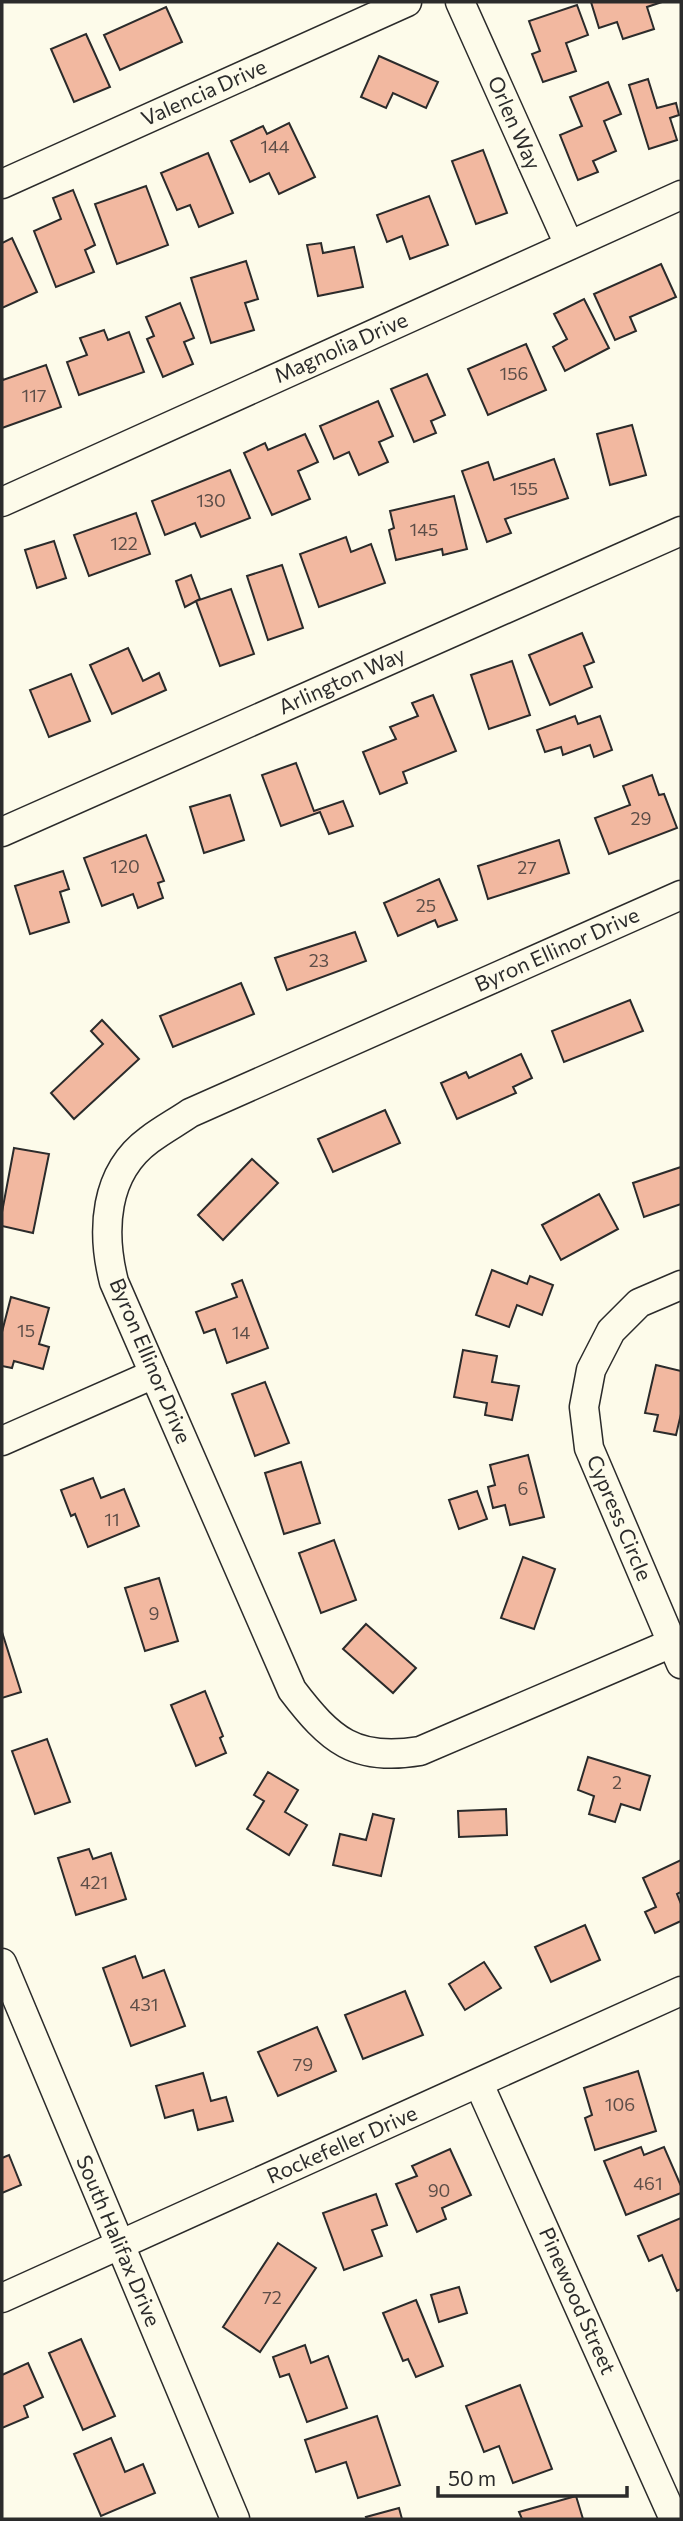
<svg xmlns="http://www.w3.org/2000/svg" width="683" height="2521" font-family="Commissioner,sans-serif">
	<rect width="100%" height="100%" fill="#fdfbea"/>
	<g fill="#f2b8a0" stroke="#2b2b2b" stroke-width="2">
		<path d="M591,2h71l-15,5 7,22 -31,10 -6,-17 -18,6z"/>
		<path d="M577,5l11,30 -22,8 10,28 -33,11 -11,-28 8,-3 -11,-30z"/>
		<path d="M166,7l16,35 -62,28 -16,-35z"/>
		<path d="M86,34l24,53 -36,15 -23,-53z"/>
		<path d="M379,56l59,26 -12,26 -33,-15 -7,15 -25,-11z"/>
		<path d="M648,79l9,29 19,-5 3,12 -9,3 7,22 -28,9 -20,-64z"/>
		<path d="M608,82l13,32 -17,7 12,30 -23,10 5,11 -20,8 -18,-45 22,-9 -12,-29z"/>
		<path d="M289,123l26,54 -36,17 -10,-21 -19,9 -19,-41 32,-15 4,8z"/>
		<path d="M483,150l24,63 -31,11 -24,-63z"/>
		<path d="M208,153l25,60 -34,14 -9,-22 -13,5 -16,-37z"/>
		<path d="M146,186l22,59 -51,19 -22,-60z"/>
		<path d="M73,190l22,55 -10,5 9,22 -38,15 -22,-56 27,-12 -8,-21z"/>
		<path d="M429,196l19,49 -38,14 -8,-23 -15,6 -10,-27z"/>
		<path d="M12,238l25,54 -35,16v-65z"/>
		<path d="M321,243l2,10 31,-6 9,40 -45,9 -11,-51z"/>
		<path d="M246,261l12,38 -13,4 9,27 -43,13 -20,-65z"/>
		<path d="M661,264l15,33 -46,20 6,14 -21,9 -21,-46z"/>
		<path d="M584,299l25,49 -44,23 -12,-24 14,-8 -13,-25z"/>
		<path d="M180,303l14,35 -10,4 9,22 -30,13 -16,-38 7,-3 -8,-19z"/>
		<path d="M104,330l4,10 21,-8 15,40 -65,23 -12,-33 20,-7 -7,-17z"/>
		<path d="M526,344l20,46 -58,25 -20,-46z"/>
		<path d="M46,365l15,42 -59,21v-51l1,3z"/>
		<path d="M427,374l18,41 -14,6 5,12 -22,9 -23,-53z"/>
		<path d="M378,401l15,35 -14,6 9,20 -29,13 -10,-23 -15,7 -14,-33z"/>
		<path d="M632,425l14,50 -36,10 -13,-51z"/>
		<path d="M305,434l13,28 -20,9 12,28 -38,16 -28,-62 21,-10 3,7z"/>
		<path d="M554,459l14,39 -63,21 6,14 -24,9 -25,-71 26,-9 6,18z"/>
		<path d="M230,470l20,48 -49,19 -6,-14 -30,12 -13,-34z"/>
		<path d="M454,496l13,53 -24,6 -1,-6 -46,11 -7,-30 5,-2 -4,-17z"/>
		<path d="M136,513l14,41 -61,22 -15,-41z"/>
		<path d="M346,537l5,15 20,-8 14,39 -66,24 -19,-53z"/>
		<path d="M54,541l12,37 -29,10 -12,-38z"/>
		<path d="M282,565l21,63 -35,12 -21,-64z"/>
		<path d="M191,575l9,24 -15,8 -9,-26z"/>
		<path d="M231,589l23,65 -34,12 -24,-65z"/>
		<path d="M582,633l12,29 -10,4 8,21 -42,18 -21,-50z"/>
		<path d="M128,648l15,33 16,-8 7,17 -54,24 -22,-49z"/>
		<path d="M512,661l18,54 -41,14 -18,-54z"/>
		<path d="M71,674l19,47 -41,16 -19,-47z"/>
		<path d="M433,695l23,56 -53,21 4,11 -27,11 -17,-42 33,-13 -6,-12 28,-11 -6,-13z"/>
		<path d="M575,716l3,8 22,-8 12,34 -18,7 -4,-12 -27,10 -2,-8 -16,5 -8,-22z"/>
		<path d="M296,763l18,48 29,-10 10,25 -24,8 -9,-22 -39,14 -19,-51z"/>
		<path d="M652,775l7,20 5,-1 13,34 -68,26 -14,-36 35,-13 -7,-19z"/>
		<path d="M230,795l14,45 -40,13 -14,-46z"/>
		<path d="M146,835l18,46 -6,2 5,15 -25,10 -5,-14 -31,12 -18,-48z"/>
		<path d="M559,840l10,33 -81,26 -10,-33z"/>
		<path d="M63,871l6,18 -9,3 9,30 -39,12 -15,-48z"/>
		<path d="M439,879l18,41 -19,7 -3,-7 -37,16 -14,-33z"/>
		<path d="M355,932l11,29 -79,29 -12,-32z"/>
		<path d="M241,983l13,31 -81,33 -13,-31z"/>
		<path d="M630,1000l13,31 -79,31 -12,-31z"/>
		<path d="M102,1020l37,39 -65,60 -23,-26 52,-49 -12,-13z"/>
		<path d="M521,1054l11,24 -19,9 3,6 -59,26 -16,-36 25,-11 3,6z"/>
		<path d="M385,1110l15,33 -67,29 -15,-33z"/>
		<path d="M14,1148l35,6 -16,79 -31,-7v-14z"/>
		<path d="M252,1159l26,24 -55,57 -25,-25z"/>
		<path d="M681,1167v37l-37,13 -11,-34z"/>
		<path d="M599,1194l19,35 -57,31 -19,-35z"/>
		<path d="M492,1270l35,14 3,-8 23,9 -11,30 -25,-10 -8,22 -33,-12z"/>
		<path d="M242,1280l26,68 -41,15 -12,-34 -11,4 -8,-21 41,-15 -5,-13z"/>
		<path d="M11,1297l38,11 -10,36 10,3 -6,22 -29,-8 -2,7 -10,-2v-34z"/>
		<path d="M463,1350l34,6 -5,26 27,4 -7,34 -27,-5 2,-12 -33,-6z"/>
		<path d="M656,1365l25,6v43l-5,21 -22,-4 4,-16 -13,-2z"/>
		<path d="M265,1382l24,61 -34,13 -23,-62z"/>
		<path d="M528,1455l16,62 -34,8 -5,-20 -12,3 -5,-21 7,-2 -5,-20z"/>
		<path d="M301,1462l19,61 -36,11 -19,-61z"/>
		<path d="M93,1478l8,20 23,-9 15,37 -51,21 -13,-33 -4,2 -10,-26z"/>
		<path d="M477,1491l10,28 -28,10 -10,-29z"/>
		<path d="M334,1540l22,60 -35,13 -22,-60z"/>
		<path d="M523,1557l32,12 -21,60 -33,-11z"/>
		<path d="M159,1578l19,63 -33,10 -20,-63z"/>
		<path d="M366,1624l50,44 -23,25 -50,-44z"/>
		<path d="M2,1632l19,60 -19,6z"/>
		<path d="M205,1691l18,45 -3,2 6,15 -30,13 -25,-61z"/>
		<path d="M47,1739l23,63 -35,12 -23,-63z"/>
		<path d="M588,1757l62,19 -10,34 -19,-6 -6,18 -26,-8 5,-18 -16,-6z"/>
		<path d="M268,1772l30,18 -13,22 22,13 -18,30 -42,-26 17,-28 -10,-6z"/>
		<path d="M506,1809l1,26 -48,2 -1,-26z"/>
		<path d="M373,1814l21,5 -13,57 -48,-11 7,-31 26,6z"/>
		<path d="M89,1849l4,10 18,-6 15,46 -50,16 -18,-57z"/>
		<path d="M681,1860v32l-4,2 4,10v17l-26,12 -10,-21 11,-5 -13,-29z"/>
		<path d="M585,1925l15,35 -49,22 -16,-35z"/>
		<path d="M135,1956l8,22 21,-8 21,56 -54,20 -28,-78z"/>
		<path d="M484,1962l17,26 -36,22 -16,-26z"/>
		<path d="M405,1991l18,44 -60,24 -18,-44z"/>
		<path d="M317,2027l19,44 -58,25 -20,-44z"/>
		<path d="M638,2071l18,60 -61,19 -10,-32 7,-3 -8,-27z"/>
		<path d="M203,2073l8,28 15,-4 7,24 -35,9 -5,-20 -28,8 -9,-32z"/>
		<path d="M641,2147l3,8 20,-8 17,39v7l-55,22 -22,-54z"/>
		<path d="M450,2149l21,46 -29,13 4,11 -29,13 -21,-48 21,-8 -5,-10z"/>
		<path d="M9,2155l12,30 -19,8v-35z"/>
		<path d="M376,2194l11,31 -15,5 10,26 -38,14 -21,-57z"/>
		<path d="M681,2218v71l-4,2 -15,-36 -13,6 -11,-25z"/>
		<path d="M278,2243l38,25 -56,84 -37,-25z"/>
		<path d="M459,2287l8,26 -28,9 -8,-27z"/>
		<path d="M416,2300l27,66 -27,11 -8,-18 -5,2 -20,-48z"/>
		<path d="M81,2339l34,77 -32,14 -34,-77z"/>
		<path d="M305,2345l6,18 17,-7 19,52 -40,14 -18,-48 -9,3 -7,-20z"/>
		<path d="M28,2363l15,34 -19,9 4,11 -26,11v-53z"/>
		<path d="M520,2385l32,84 -39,14 -14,-37 -15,6 -18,-46z"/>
		<path d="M377,2416l23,69 -42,13 -12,-36 -30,10 -11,-32z"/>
		<path d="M111,2438l14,34 18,-8 12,29 -54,23 -27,-62z"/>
		<path d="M576,2496l7,23h-61l-3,-7z"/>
		<path d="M399,2508l3,11h-35l-1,-2z"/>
	</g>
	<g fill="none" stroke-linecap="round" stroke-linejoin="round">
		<defs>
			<g id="minor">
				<path d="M460,2l109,243"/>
				<path d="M2,184l405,-182"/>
				<path d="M2,502l679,-307"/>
				<path d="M2,832l679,-301"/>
				<path d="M681,1285l-42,18 -28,28 -20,39 -7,37 5,41 92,216"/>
				<path d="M2,1441l152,-67"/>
				<path d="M672,1643l-252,108c-65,11 -90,-11 -128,-61l-178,-408c-13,-51 -10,-109 35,-142 13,-10 28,-18 41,-27l491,-218"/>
				<path d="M2,1963l233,556"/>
				<path d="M479,2084l195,435"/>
				<path d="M2,2298l679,-307"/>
			</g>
		</defs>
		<use href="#minor" stroke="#2b2b2b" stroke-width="31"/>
		<use href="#minor" stroke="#fdfbea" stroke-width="28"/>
	</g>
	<g text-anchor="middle" stroke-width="5" stroke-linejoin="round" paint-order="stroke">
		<g font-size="18" fill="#5d4e48">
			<text x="275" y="153">144</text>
			<text x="514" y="380">156</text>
			<text x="34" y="402">117</text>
			<text x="524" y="495">155</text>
			<text x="211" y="507">130</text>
			<text x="424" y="536">145</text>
			<text x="124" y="550">122</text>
			<text x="641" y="825">29</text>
			<text x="125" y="873">120</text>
			<text x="527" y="874">27</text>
			<text x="426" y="912">25</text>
			<text x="319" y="967">23</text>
			<text x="26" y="1337">15</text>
			<text x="241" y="1339">14</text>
			<text x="523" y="1495">6</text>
			<text x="112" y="1526">11</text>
			<text x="154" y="1620">9</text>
			<text x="617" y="1789">2</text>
			<text x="94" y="1889">421</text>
			<text x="144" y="2011">431</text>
			<text x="303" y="2071">79</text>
			<text x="620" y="2111">106</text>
			<text x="648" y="2190">461</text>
			<text x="439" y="2197">90</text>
			<text x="272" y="2304">72</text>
		</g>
		<g font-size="21" fill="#2b2b2b" stroke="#fdfbea">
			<text transform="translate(204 93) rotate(-24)" y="7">Valencia Drive</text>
			<text transform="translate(514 123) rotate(66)" y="7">Orlen Way</text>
			<text transform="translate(341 348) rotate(-24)" y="7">Magnolia Drive</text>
			<text transform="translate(342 681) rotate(-24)" y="7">Arlington Way</text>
			<text transform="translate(557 950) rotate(-24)" y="7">Byron Ellinor Drive</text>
			<text transform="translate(150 1361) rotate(67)" y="7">Byron Ellinor Drive</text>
			<text transform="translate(619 1518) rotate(67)" y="7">Cypress Circle</text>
			<text transform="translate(342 2145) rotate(-24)" y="7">Rockefeller Drive</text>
			<text transform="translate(118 2241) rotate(67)" y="7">South Halifax Drive</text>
			<text transform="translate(577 2301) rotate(66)" y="7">Pinewood Street</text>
		</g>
	</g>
	<rect width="683" height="2521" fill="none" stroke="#2b2b2b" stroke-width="7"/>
	<path d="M438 2486v10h189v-10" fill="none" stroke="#2b2b2b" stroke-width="3.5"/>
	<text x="448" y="2486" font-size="21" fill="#2b2b2b" stroke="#fdfbea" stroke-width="5" paint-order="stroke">50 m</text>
</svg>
